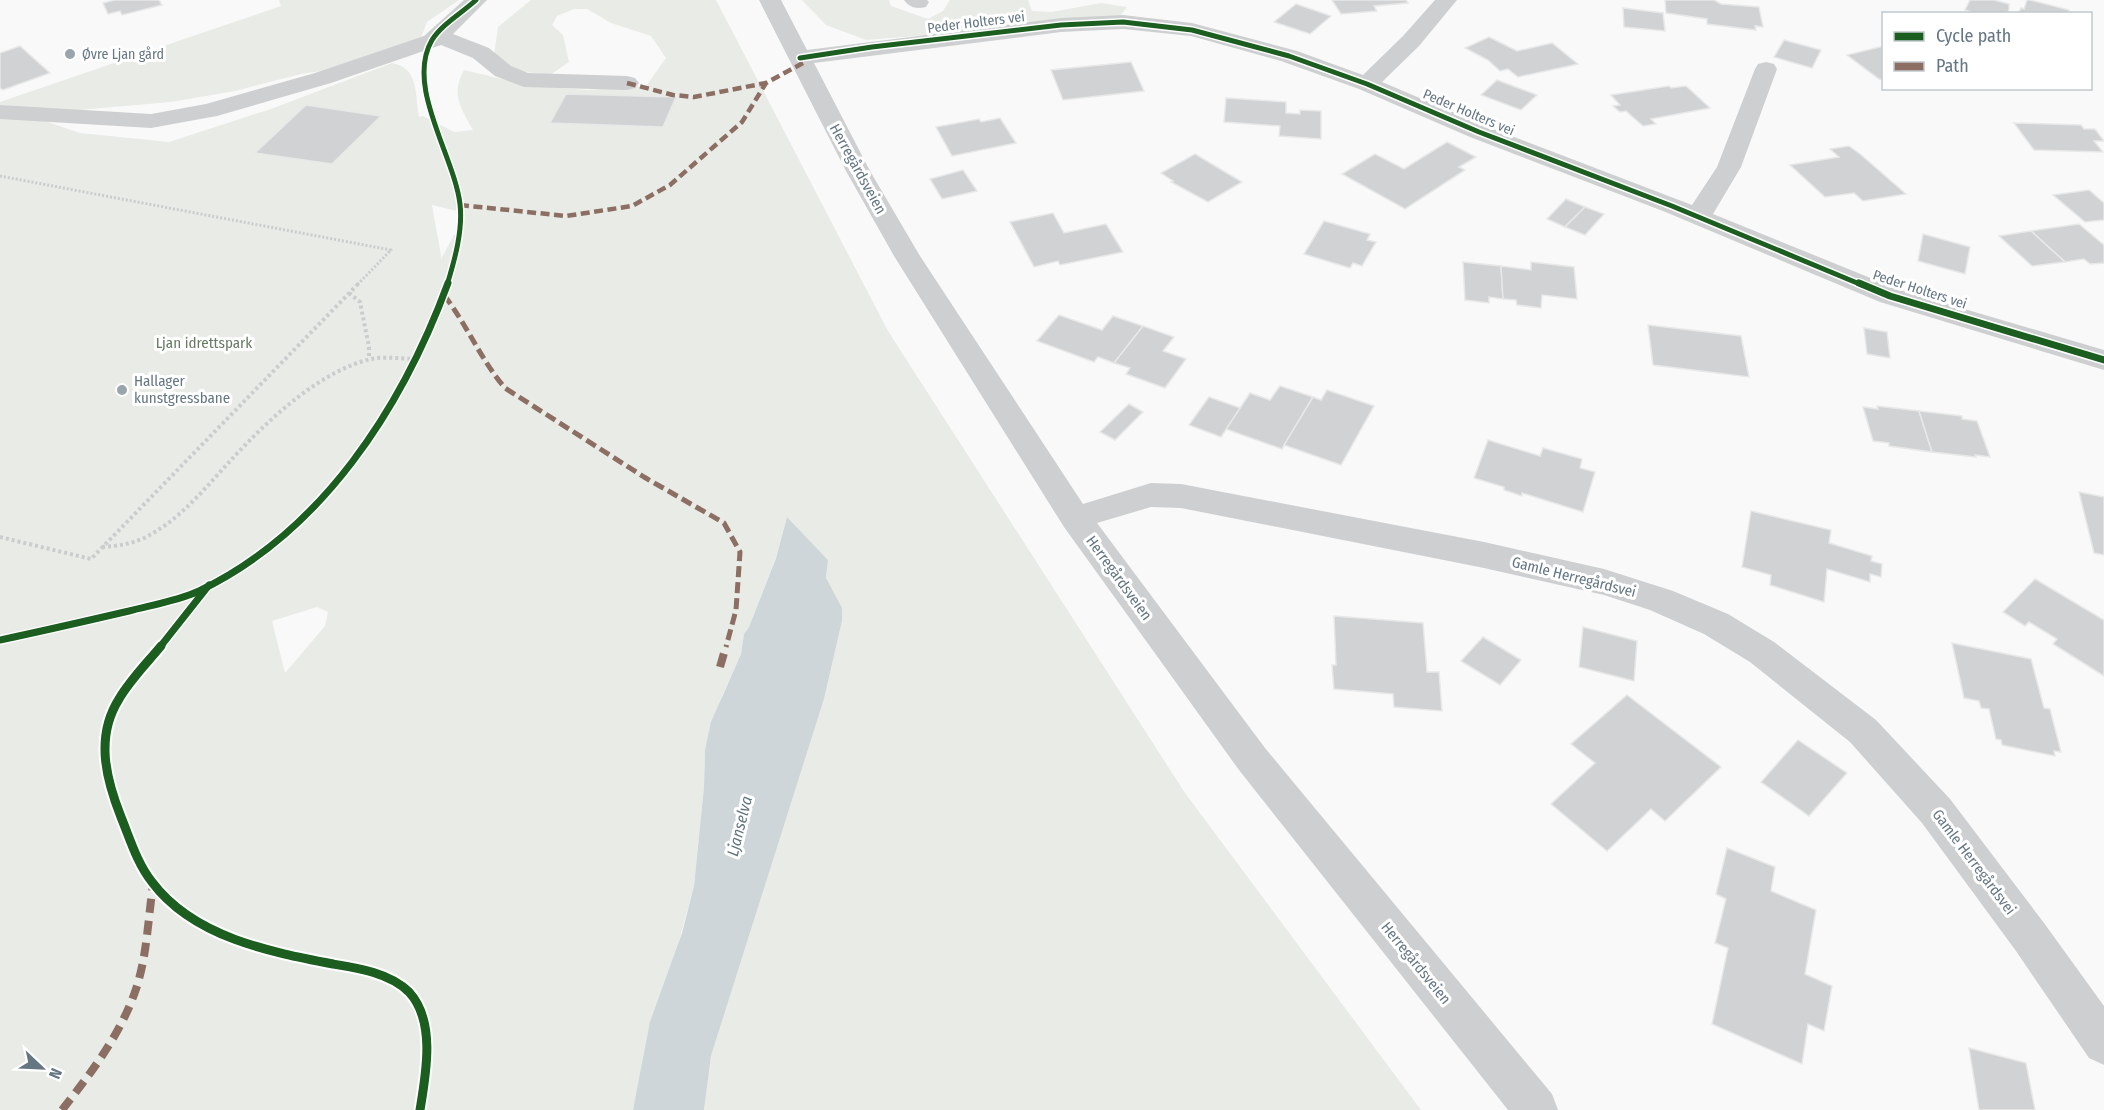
<svg xmlns="http://www.w3.org/2000/svg" width="2104" height="1110" font-family="'Fira Sans Condensed',sans-serif">
	<rect width="100%" height="100%" fill="#f9f9f9"/>
	<g fill="#e8ebe6" fill-rule="evenodd">
		<path d="M279,0h180l-32,22 -8,21 -32,18 -86,13 -66,17 -64,11 -116,10 -55,-7v-3l281,-96z"/>
		<path d="M531,0h185l172,331 297,462 236,317h-717l7,-54 113,-357 18,-78 -16,-43 2,-18 -41,-43 -11,40 -27,70 -5,7 -3,20 -19,42 -17,54 -1,37 -10,99 -61,224h-633v-1004l80,27 89,9 102,-33 121,-46c27,5 23,31 27,54l4,-1 31,16 19,-2c-13,-23 -22,-36 -9,-60l67,16 57,4 58,-4 20,-28 -15,-22 -40,-13 -24,-14h-13l-17,7 -5,9 11,10 6,27 -19,13 -32,-4 -24,-16 4,-28zM432,205l29,7 -3,16 -16,29v4zM317,607l11,5 -3,14 -40,47 -13,-52z"/>
		<path d="M802,0h87l2,6 37,13 15,-8 7,-11h78l4,11 20,1 49,-9 26,4 -6,8 -20,6 -235,19 -40,-15z"/>
	</g>
	<path fill="#ced6d9" d="M787,517l41,43 -2,18 16,30v13l-18,78 -113,357 -7,54h-71l17,-88 32,-89 12,-47 10,-99 1,-37 6,-28 30,-68 3,-20 5,-7 27,-69z"/>
	<g fill="#d0d2d3" stroke="#e8e8e8" stroke-width="1.5">
		<path d="M115,0h44l3,5 -40,10 -2,-4 -12,3 -5,-11z"/>
		<path d="M1332,0h74l2,3 -34,3 3,5 -36,3z"/>
		<path d="M1665,0h49l7,4 38,3 4,20 -8,-1 1,4 -49,-6v-5l-41,-6z"/>
		<path d="M1970,0h24l15,4v5l-2,5h-30l-12,-4z"/>
		<path d="M2027,0h3l39,10 -1,4h-50l3,-6 3,1z"/>
		<path d="M1296,4l35,12 -21,18 -36,-12z"/>
		<path d="M1623,8l40,5 2,18 -41,-4z"/>
		<path d="M1489,37l28,14 35,-8 26,21 -60,13 -10,-8 -8,2 -12,-11 -23,-12z"/>
		<path d="M1784,40l37,10 -9,18 -38,-11z"/>
		<path d="M20,46l30,27 -47,17 -3,-2v-35z"/>
		<path d="M1884,46v34l-5,-1 -32,-24z"/>
		<path d="M1131,62l13,29 -81,9 -12,-30z"/>
		<path d="M1497,80l40,15 -16,15 -40,-15z"/>
		<path d="M1669,86l2,2 15,-2 24,22 -59,11 5,5 -13,2 -17,-15 -6,1 -7,-6 7,-1 -9,-10z"/>
		<path d="M566,94l110,3 -13,30 -113,-4z"/>
		<path d="M1226,98l60,4v11l14,1v-4l21,1v28l-42,-3 1,-10 -56,-4z"/>
		<path d="M306,105l75,11 -49,48 -77,-11z"/>
		<path d="M1000,118l16,25 -64,13 -16,-29 43,-8 2,3z"/>
		<path d="M2014,123l67,2 3,4h11l9,12h-10l9,11 -69,-2z"/>
		<path d="M1447,142l29,15 -17,10 6,3 -60,39 -63,-35 33,-20 29,15z"/>
		<path d="M1849,146l11,8 46,40 -43,7 -9,-8 -29,4 -35,-32 49,-8 -9,-8z"/>
		<path d="M1195,154l47,28 -34,20 -37,-20 2,-1 -12,-8z"/>
		<path d="M963,170l14,21 -35,8 -12,-20z"/>
		<path d="M2089,190l15,13v17l-19,2 -32,-27z"/>
		<path d="M1566,199l19,8 -20,20 -18,-8z"/>
		<path d="M1585,207l19,7 -19,21 -20,-8z"/>
		<path d="M1053,213l11,20 42,-9 17,28 -63,13 -2,-4 -24,6 -24,-45z"/>
		<path d="M1324,221l46,13 -3,6 9,2 -14,24 -9,-3 -3,5 -46,-14z"/>
		<path d="M2079,224l25,21v18l-14,1 -6,-5 -19,3 -34,-31z"/>
		<path d="M2031,231l34,31 -33,4 -33,-30z"/>
		<path d="M1923,234l47,13 -5,27 -47,-13z"/>
		<path d="M1463,262l38,4 2,33 -14,-2v6l-24,-3z"/>
		<path d="M1531,262l43,5 3,32 -35,-4 -1,13 -24,-3 -1,-5 -13,-1 -2,-33 30,4z"/>
		<path d="M1059,315l43,15 11,-14 30,10 -29,37 -16,-6 -4,5 -57,-21z"/>
		<path d="M1648,325l93,11 8,41 -96,-12z"/>
		<path d="M1143,326l31,11 -11,14 23,8 -21,29 -39,-14 4,-6 -16,-5z"/>
		<path d="M1864,328l23,4 3,26 -23,-4z"/>
		<path d="M1280,386l33,11 -31,52 -56,-20 24,-36 20,7z"/>
		<path d="M1327,390l47,16 -33,59 -57,-20 29,-48 8,3z"/>
		<path d="M1209,397l31,11 -19,29 -32,-12z"/>
		<path d="M1129,404l14,8 -28,28 -15,-8z"/>
		<path d="M1877,406l42,5 13,41 -43,-6v-3l-16,-2 -10,-34 15,2z"/>
		<path d="M1919,411l43,5v3l15,2 13,36 -15,-2 1,2 -44,-5z"/>
		<path d="M1488,440l52,16 3,-8 39,11 -2,9 15,4 -12,40 -61,-19v3l-18,-6v-3l-30,-9z"/>
		<path d="M2079,492l25,5v58l-10,-2z"/>
		<path d="M1751,511l80,19 -2,13 43,13 -1,5 11,3 -1,13 -11,-3v8l-43,-13 -3,33 -54,-17 1,-10 -29,-8z"/>
		<path d="M2035,579l69,41v56l-51,-32 4,-5 -28,-17 -4,4 -22,-14z"/>
		<path d="M1334,616l89,7 4,49h12l3,39 -48,-4 -1,-13 -59,-5 -2,-24h4z"/>
		<path d="M1583,627l54,14 -3,40 -55,-14z"/>
		<path d="M1483,637l38,23 -21,25 -39,-24z"/>
		<path d="M1952,643l79,16 13,49 6,1 11,43 -7,-1 1,5 -53,-11 -1,-5 -5,-1 -7,-30 -8,-1 -2,-7 -15,-3z"/>
		<path d="M1627,695l94,72 -56,54 -14,-12 -44,42 -56,-47 44,-41 -24,-19z"/>
		<path d="M1798,740l49,33 -38,43 -48,-34z"/>
		<path d="M1727,848l48,19 -4,24 45,19 -11,64 27,12 -8,45 -16,-7 -6,40 -90,-40 16,-76 -13,-5 11,-44 -10,-5z"/>
		<path d="M1969,1048l57,15 9,47h-56z"/>
	</g>
	<g fill="none" stroke-linecap="round" stroke-linejoin="round">
		<path stroke="#cbcccd" stroke-width="3" stroke-dasharray="2 2" stroke-linecap="butt" d="M0,176l391,74 -34,35"/>
		<g stroke="#cbcccd" stroke-width="4" stroke-dasharray="3 3" stroke-linecap="butt">
			<path d="M349,293l11,9 9,45v12"/>
			<path d="M0,537l91,22 268,-276"/>
			<path d="M102,547c16,-1 30,-3 44,-10 35,-18 59,-49 85,-77 35,-38 88,-89 140,-101 15,-3 31,0 46,0"/>
		</g>
		<g fill="#cecfd0" fill-rule="evenodd">
			<path d="M464,0h23l-34,34 36,14 22,18 17,7 99,3 8,2 4,5 -4,5 -8,2 -103,-3 -29,-11 -22,-18 -32,-13 -110,38 -114,33 -66,12 -151,-9v-14l151,9 55,-10 109,-31 109,-37z"/>
			<path d="M759,0h22l26,50 254,-32 62,-3 69,8 105,28 66,24 40,-39 32,-36h22l-38,46 -37,36 106,45 204,78 25,-38 38,-98 3,-5 8,-2 8,2 3,5 -36,98 -28,47 187,76 204,60v20l-224,-68 -217,-91 -193,-74 -111,-48 -78,-28 -90,-25 -68,-7 -62,3 -247,31 56,108 50,85 163,248 68,-21 30,1 303,58 120,27 69,22 55,23 46,28 102,78 74,79 94,124 60,83v59l-15,-7 -73,-107 -94,-128 -72,-81 -100,-80 -46,-28 -54,-24 -46,-15 -120,-27 -303,-60 -30,-1 -54,16 168,225 287,346 6,16h-50l-269,-340 -175,-243 -170,-271 -48,-85z"/>
			<path d="M904,0h23l2,2 -3,5c-10,2 -16,1 -22,-7z"/>
		</g>
		<g stroke="#8d6e63" stroke-width="4.5" stroke-dasharray="9 4.5" stroke-linecap="butt">
			<path d="M627,83l46,12 21,2 72,-14"/>
			<path d="M460,205l106,11 66,-10 38,-21 72,-63 24,-39 37,-20"/>
		</g>
		<path stroke="#8d6e63" stroke-width="5" stroke-dasharray="11 5" stroke-linecap="butt" d="M444,295c23,30 37,65 61,93l139,89 80,46 16,29 -4,58 -10,37"/>
		<g stroke="#8d6e63" stroke-width="8" stroke-dasharray="14 8" stroke-linecap="butt">
			<path d="M720,667l6,-21"/>
			<path d="M62,1110c29,-37 59,-76 74,-121 11,-33 12,-70 17,-104"/>
		</g>
		<defs>
			<g id="cycleway-far2">
				<path d="M800,58l72,-11 189,-22 62,-3 69,8 97,26 78,28 112,48 193,74 190,79"/>
				<path d="M447,285c8,-26 16,-55 13,-81 -6,-49 -55,-118 -28,-164 10,-16 30,-27 44,-40"/>
			</g>
			<g id="cycleway-far1">
				<path d="M1859,283l31,13 214,64"/>
				<path d="M0,640c43,-9 86,-19 129,-29 23,-6 48,-10 70,-20 123,-59 203,-183 249,-308"/>
				<path d="M160,647l49,-62"/>
			</g>
			<path id="cycleway" d="M161,646c-14,17 -31,34 -42,53 -24,38 -13,80 2,118 9,22 16,46 31,65 41,55 118,70 181,82 25,4 57,9 76,28 27,29 17,82 11,118"/>
		</defs>
		<use href="#cycleway-far2" stroke="#fff" stroke-width="8"/>
		<use href="#cycleway-far1" stroke="#fff" stroke-width="10"/>
		<use href="#cycleway" stroke="#fff" stroke-width="13"/>
		<use href="#cycleway-far2" stroke="#1b5e20" stroke-width="5"/>
		<use href="#cycleway-far1" stroke="#1b5e20" stroke-width="7"/>
		<use href="#cycleway" stroke="#1b5e20" stroke-width="9"/>
	</g>
	<g fill="#99a4ac" stroke="#fff" stroke-width="2">
		<circle cx="70" cy="54" r="6"/>
		<circle cx="122" cy="390" r="6"/>
	</g>
	<g text-anchor="middle" stroke-width="6" stroke-linejoin="round" paint-order="stroke">
		<g font-size="14" fill="#657683" stroke="#fff">
			<text transform="translate(976 22) rotate(-7)" y="5">Peder Holters vei</text>
			<text transform="translate(1469 112) rotate(23)" y="5">Peder Holters vei</text>
			<text transform="translate(1920 289) rotate(18)" y="5">Peder Holters vei</text>
		</g>
		<g font-size="14" fill="#657683" stroke="#fff" text-anchor="start">
			<text x="82" y="59">Øvre Ljan gård</text>
		</g>
		<g font-size="15" fill="#657683" stroke="#fff">
			<text transform="translate(858 169) rotate(61)" y="5">Herregårdsveien</text>
			<text transform="translate(1574 577) rotate(14)" y="5">Gamle Herregårdsvei</text>
			<text transform="translate(1119 578) rotate(54)" y="5">Herregårdsveien</text>
			<text transform="translate(1974 862) rotate(53)" y="5">Gamle Herregårdsvei</text>
			<text transform="translate(1416 963) rotate(51)" y="5">Herregårdsveien</text>
		</g>
		<g font-size="15" fill="#687a64" stroke="#fff">
			<text x="204" y="348">Ljan idrettspark</text>
		</g>
		<g font-size="15" fill="#657683" stroke="#fff" text-anchor="start">
			<text x="134" y="386">Hallager<tspan x="134" dy="17">kunstgressbane</tspan></text>
		</g>
		<g font-size="16" font-style="italic" fill="#60757c" stroke="#fff">
			<text transform="translate(739 826) rotate(-76)" y="6">Ljanselva</text>
		</g>
	</g>
	<rect x="1882" y="12" width="210" height="78" fill="#ffffff" stroke="#c1c8cd" stroke-width="1.5"/>
	<rect x="1894" y="32" width="30" height="9" fill="#1b5e20" stroke="#c1c8cd" stroke-width="1.5"/>
	<text x="1936" y="42" font-size="18" fill="#657683">Cycle path</text>
	<rect x="1894" y="62" width="30" height="9" fill="#8d6e63" stroke="#c1c8cd" stroke-width="1.5"/>
	<text x="1936" y="72" font-size="18" fill="#657683">Path</text>
	<g transform="translate(42 1068) rotate(113)" stroke="#ffffff" stroke-width="4.5" paint-order="stroke">
	<path d="M0-4.5L10 22L0 15L-10 22Z" fill="#657683"/>
	<text y="-9" font-size="16" font-weight="bold" text-anchor="middle" fill="#657683">N</text>
	</g>
</svg>
